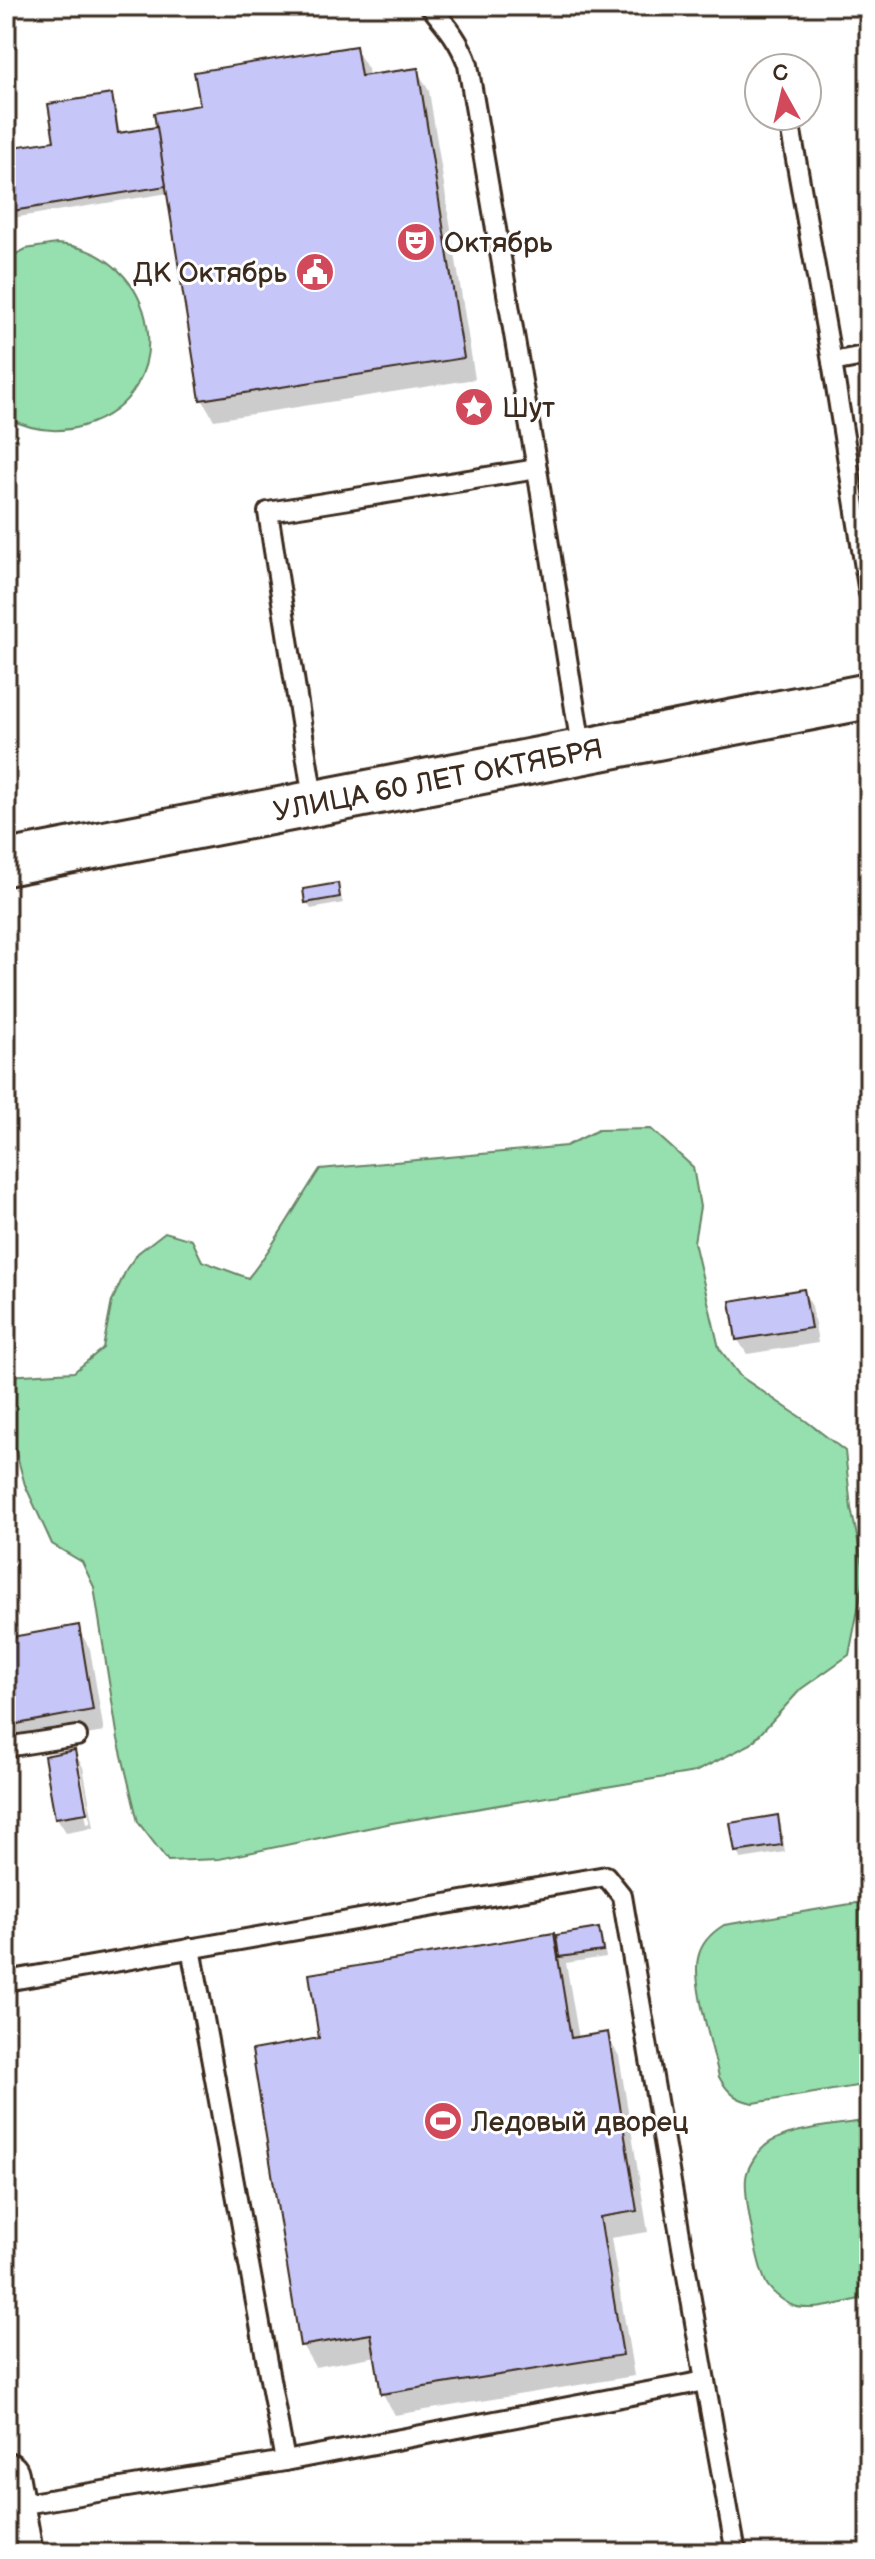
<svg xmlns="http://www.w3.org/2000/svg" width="875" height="2559" font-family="'Balsamiq Sans',sans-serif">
	<rect width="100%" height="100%" fill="#fff"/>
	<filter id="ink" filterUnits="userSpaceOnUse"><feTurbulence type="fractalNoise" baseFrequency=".0125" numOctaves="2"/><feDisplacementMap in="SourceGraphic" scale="16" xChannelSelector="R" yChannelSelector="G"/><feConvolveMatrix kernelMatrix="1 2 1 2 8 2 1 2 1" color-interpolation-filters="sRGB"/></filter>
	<g filter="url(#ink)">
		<g fill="#96dfae" stroke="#688466" stroke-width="2">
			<path d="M56,244c105,6 129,152 27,182 -27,8 -53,4 -77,-9v-158l20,-10z"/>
			<path d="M651,1129l42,38 7,40 -6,35 25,106 21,28 66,45 39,30 6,57 14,66 -16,81 -48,34 -50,55 -56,28 -303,51 -173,36 -51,2 -30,-39 -20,-83 -24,-152 -12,-25 -30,-18 -27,-59 -19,-69v-40l68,-4 29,-24 9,-47 15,-33 11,-15 27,-21 27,8 10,21 46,17c28,-34 48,-73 72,-109l246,-23 32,-16z"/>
			<path d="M869,1901v183l-115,19c-18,-3 -26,-10 -35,-26 -6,-29 -27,-93 -21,-119 3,-15 13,-25 26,-33z"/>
			<path d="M869,2120v177c-22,4 -57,17 -78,8 -9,-5 -17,-11 -23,-19 -10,-15 -24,-90 -22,-108 1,-10 10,-24 18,-31 20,-19 78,-22 105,-27z"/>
		</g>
		<g fill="#0003" fill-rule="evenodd">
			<path d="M355,48l13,21 1,8 48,-7 12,21 46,288 -261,41 -12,-21 -33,-206 -163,26v-69l50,-8 55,-46 4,7 5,32 39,-7 43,-21z"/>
			<path d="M337,885l6,18 -32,6 -4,-7z"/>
			<path d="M803,1291l9,15 6,37 -71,11 -9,-14z"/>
			<path d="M78,1628l12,21 14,83 -98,17v-109z"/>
			<path d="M74,1752l9,15 11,60 -28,5 -9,-14zM76,1765h4l11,57 -4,1z"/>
			<path d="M777,1818l4,7 4,27 -44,7 -4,-7z"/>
			<path d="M598,1930l4,7 4,20 -40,6 13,76 27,-5 13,22 29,176 -37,6 23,138 -239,39 -12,-21 -6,-38 -62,11 -13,-22 20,-305 231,-105 6,11z"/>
		</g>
		<g fill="#c6c6f8" stroke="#3b2a1e" stroke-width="2">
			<path d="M356,46l5,30 57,-8 46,290 -264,42 -46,-287 46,-8 -6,-33z"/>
			<path d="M112,94l6,39 39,-6 9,59 -160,26v-64l48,-7 -6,-37z"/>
			<path d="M338,883l2,14 -35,6 -2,-14z"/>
			<path d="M804,1289l7,39 -75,12 -6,-39z"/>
			<path d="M79,1625l14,85 -87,16v-88z"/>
			<path d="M75,1750l12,63 -32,5 -11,-62z"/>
			<path d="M778,1815l4,30 -47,7 -5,-29z"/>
			<path d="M599,1928l4,23 -44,6 -3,-22z"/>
			<path d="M554,1933l17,105 37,-6 29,179 -37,6 23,138 -242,39 -10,-60 -71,12 -48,-296 67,-12 -10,-64z"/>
		</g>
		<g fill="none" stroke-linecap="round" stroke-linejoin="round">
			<defs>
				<g id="service">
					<path d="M430,6c16,19 30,35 38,59l69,404"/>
					<path d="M789,120l43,242 37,231"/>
					<path d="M832,362l37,-7"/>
					<path d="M314,805l-46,-293 269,-43 45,284"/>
					<path d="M6,1747l71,-11"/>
					<path d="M191,1948l94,513"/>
					<path d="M6,1981l600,-105 16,20 83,485 -420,80 -273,45"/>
					<path d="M705,2381l31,172"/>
				</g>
				<path id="tertiary" d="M6,2475l14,78"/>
				<g id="secondary">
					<path id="s1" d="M6,863l863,-167"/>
				</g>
			</defs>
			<use href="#service" stroke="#3b2a1e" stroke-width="24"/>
			<use href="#tertiary" stroke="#3b2a1e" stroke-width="50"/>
			<use href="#secondary" stroke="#3b2a1e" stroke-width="50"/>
			<use href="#service" stroke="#fff" stroke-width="18"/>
			<use href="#tertiary" stroke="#fff" stroke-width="44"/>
			<use href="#secondary" stroke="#fff" stroke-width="44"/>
		</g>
	</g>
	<defs>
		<symbol id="theatre-disc" viewBox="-11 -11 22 22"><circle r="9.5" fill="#d1495b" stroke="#fff"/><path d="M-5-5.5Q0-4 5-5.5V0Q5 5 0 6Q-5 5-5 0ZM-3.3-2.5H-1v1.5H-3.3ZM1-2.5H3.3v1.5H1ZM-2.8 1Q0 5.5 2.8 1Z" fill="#fff"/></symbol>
		<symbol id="civic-disc" viewBox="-11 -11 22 22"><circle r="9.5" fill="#d1495b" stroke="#fff"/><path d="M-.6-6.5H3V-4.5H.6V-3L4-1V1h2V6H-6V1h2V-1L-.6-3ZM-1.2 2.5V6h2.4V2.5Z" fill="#fff"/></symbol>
		<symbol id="sight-disc" viewBox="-11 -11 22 22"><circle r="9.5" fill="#d1495b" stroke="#fff"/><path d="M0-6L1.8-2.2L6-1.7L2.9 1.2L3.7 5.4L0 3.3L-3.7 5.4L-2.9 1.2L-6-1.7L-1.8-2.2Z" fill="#fff"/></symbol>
		<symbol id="stadium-disc" viewBox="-11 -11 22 22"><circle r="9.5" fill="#d1495b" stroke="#fff"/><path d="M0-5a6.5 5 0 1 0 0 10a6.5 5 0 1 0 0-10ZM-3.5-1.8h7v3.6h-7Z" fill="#fff"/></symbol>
	</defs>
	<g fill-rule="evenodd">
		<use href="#theatre-disc" x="394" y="220" width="44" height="44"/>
		<use href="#civic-disc" x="293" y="250" width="44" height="44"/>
		<use href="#sight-disc" x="452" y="385" width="44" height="44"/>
		<use href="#stadium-disc" x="421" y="2099" width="44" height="44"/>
	</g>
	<g text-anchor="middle" stroke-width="6" stroke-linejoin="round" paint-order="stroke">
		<g font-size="28" fill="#3b2a1e" stroke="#fff" text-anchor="start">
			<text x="444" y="252">Октябрь</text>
			<text x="287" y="282" text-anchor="end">ДК Октябрь</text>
			<text x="502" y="417">Шут</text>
			<text x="471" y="2131">Ледовый дворец</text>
		</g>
		<g font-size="28" fill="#3b2a1e" stroke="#fff">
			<text dy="10" stroke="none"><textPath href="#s1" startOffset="440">УЛИЦА 60 ЛЕТ ОКТЯБРЯ</textPath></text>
		</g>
	</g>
	<rect width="875" height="2559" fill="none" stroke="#fff" stroke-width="32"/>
	<rect x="16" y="16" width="843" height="2527" fill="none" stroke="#3b2a1e" stroke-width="3" filter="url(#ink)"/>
	<g transform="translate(783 92) rotate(352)"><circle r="38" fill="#ffffff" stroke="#b1aaa5" stroke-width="2"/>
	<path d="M0-6L14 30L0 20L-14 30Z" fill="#d1495b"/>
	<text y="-12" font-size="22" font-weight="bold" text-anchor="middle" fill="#3b2a1e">С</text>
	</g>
</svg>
